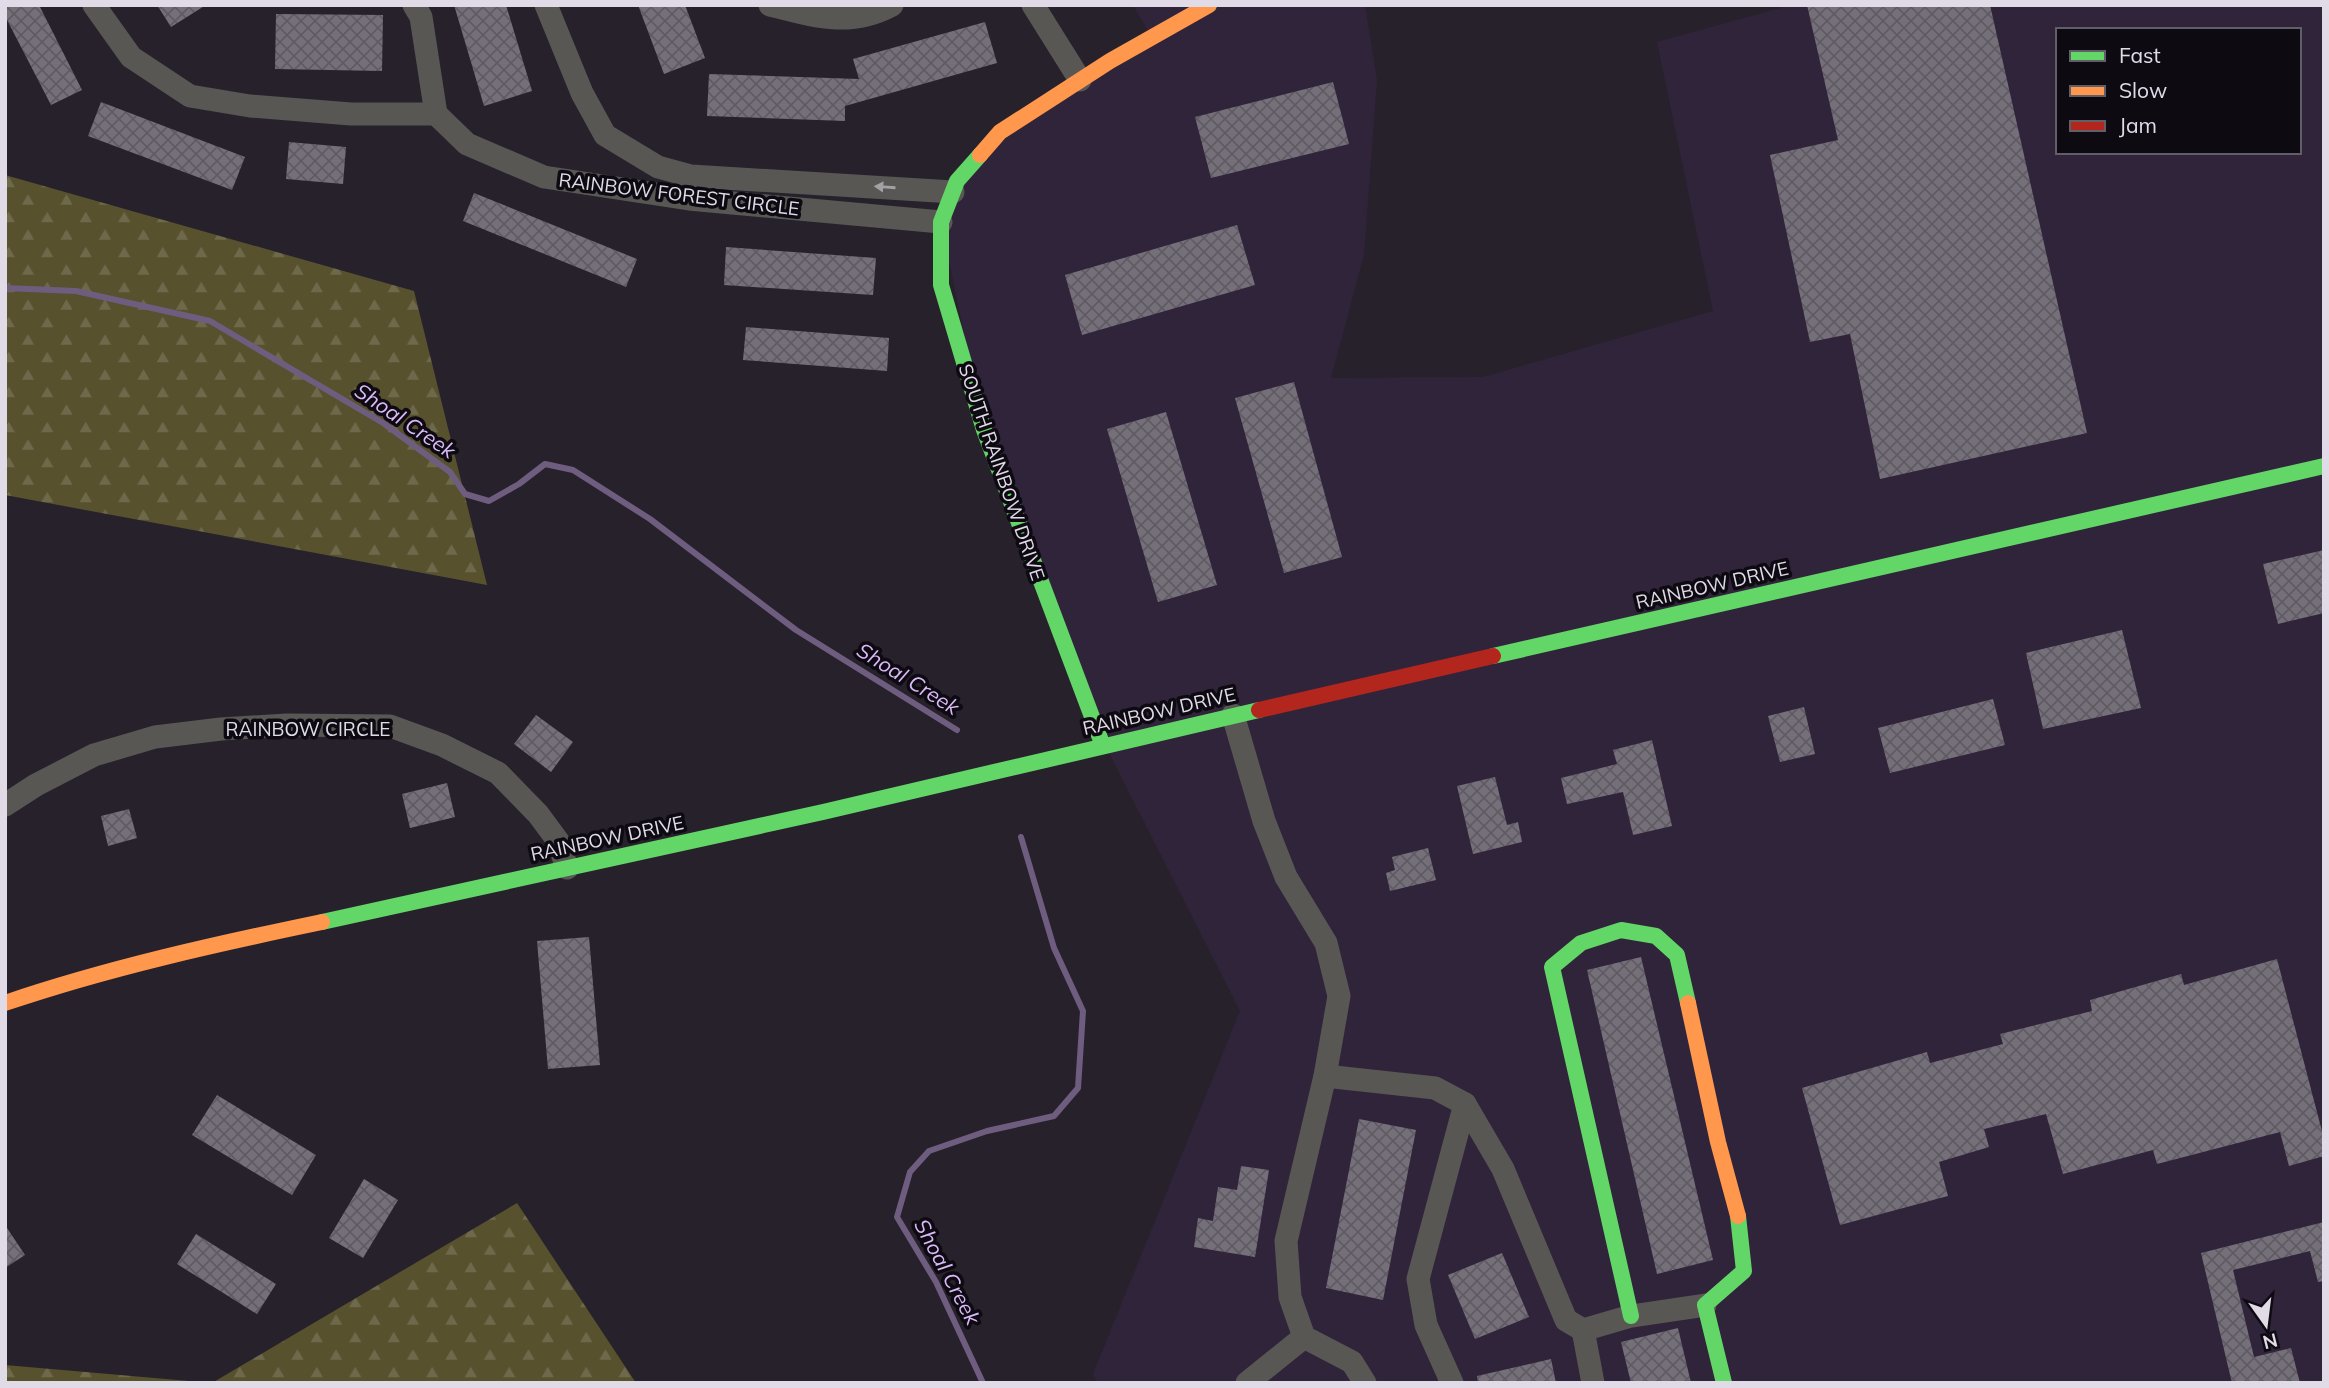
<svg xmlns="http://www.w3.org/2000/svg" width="2329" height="1388" font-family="Mulish,sans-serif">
	<defs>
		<pattern id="forest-firs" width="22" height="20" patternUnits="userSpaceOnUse" patternTransform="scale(1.75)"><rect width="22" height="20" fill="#57512e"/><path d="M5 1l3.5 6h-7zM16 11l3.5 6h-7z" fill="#6f694c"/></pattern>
		<pattern id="building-cross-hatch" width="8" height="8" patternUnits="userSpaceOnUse" patternTransform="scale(1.75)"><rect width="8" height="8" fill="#756f7a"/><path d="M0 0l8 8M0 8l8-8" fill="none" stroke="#5f5b63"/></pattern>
	</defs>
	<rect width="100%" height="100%" fill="#27212c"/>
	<path fill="#30243b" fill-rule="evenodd" d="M1133,5h232l12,75 -13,175 -33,123 152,-1 230,-66 -56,-269 134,-37h533v1378h-1226l-5,-9 147,-363 -139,-274 -117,-307 -43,-208 42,-67 167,-121zM2058,30h241v122h-241z"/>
	<g fill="url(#forest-firs)">
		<path d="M5,175l409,116 73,294 -482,-90z"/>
		<path d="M517,1203l119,180h-631v-18l207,18z"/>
	</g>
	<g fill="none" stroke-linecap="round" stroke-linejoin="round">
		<g stroke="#6f5d80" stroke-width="6">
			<path d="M5,288l71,3 134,30 173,102 67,49 15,22 24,7 30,-17 26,-20 28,6 77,49 146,111 161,100"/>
			<path d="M983,1383l-47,-101 -39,-65 13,-45 19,-21 58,-20 67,-15 24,-28 5,-77 -29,-63 -33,-111"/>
		</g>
	</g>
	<g fill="url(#building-cross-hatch)">
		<path d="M5,5h34l43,85 -31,15 -46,-89z"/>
		<path d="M157,5h49l-35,22z"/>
		<path d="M454,5h52l26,86 -48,15z"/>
		<path d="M638,5h47l20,53 -41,16z"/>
		<path d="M1807,5h183l97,428 -207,46 -30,-145 -40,8 -40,-187 68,-15z"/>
		<path d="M276,14l107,1 -1,56 -107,-2z"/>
		<path d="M985,22l12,41 -152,43v15l-138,-5 2,-42 150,5 -6,-20z"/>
		<path d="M1333,82l16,62 -138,34 -16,-61z"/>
		<path d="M101,102l144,55 -13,33 -144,-54z"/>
		<path d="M289,142l57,5 -3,37 -57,-5z"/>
		<path d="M474,193l163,66 -11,28 -163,-66z"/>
		<path d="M1237,225l18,60 -173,50 -17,-60z"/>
		<path d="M726,247l150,11 -3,37 -149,-10z"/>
		<path d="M746,327l143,11 -2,33 -144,-11z"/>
		<path d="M1294,382l48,175 -58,16 -49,-175z"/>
		<path d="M1166,412l51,173 -59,17 -51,-173z"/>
		<path d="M2324,550v63l-46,11 -15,-60z"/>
		<path d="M2122,630l19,78 -98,21 -17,-76z"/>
		<path d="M1993,699l12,46 -115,28 -12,-45z"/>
		<path d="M1804,707l11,47 -35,8 -12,-46z"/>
		<path d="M536,715l37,27 -22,30 -37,-28z"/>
		<path d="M1652,740l20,86 -39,9 -10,-43 -56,12 -6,-26 56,-14 -4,-14z"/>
		<path d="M1495,777l12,48 11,-3 4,20 -49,12 -16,-68z"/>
		<path d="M447,783l8,34 -45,11 -8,-34z"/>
		<path d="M129,809l8,29 -29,8 -7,-30z"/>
		<path d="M1428,848l8,32 -46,11 -4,-18 9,-3 -3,-13z"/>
		<path d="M589,937l11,128 -52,4 -11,-128z"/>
		<path d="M1641,957l72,303 -56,14 -70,-304z"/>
		<path d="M2277,959l47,180v17l-35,10 -9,-34 -123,32 -4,-14 -90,24 -17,-60 -62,15 5,18 -50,15 9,34 -108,29 -38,-137 125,-36 3,11 73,-19 -3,-10 92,-23 -2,-11 91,-26 3,11z"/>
		<path d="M217,1095l99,60 -24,40 -100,-60z"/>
		<path d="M1359,1119l57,11 -33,170 -57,-12z"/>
		<path d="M1241,1166l28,4 -14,87 -61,-10 4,-29 15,3 5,-34 19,3z"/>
		<path d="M364,1179l34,21 -35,58 -34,-20z"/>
		<path d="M2324,1222v59l-6,1 -8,-31 -77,19 21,87 37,-9 9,35h-68l-31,-130z"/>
		<path d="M5,1225l20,30 -20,13z"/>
		<path d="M196,1234l80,50 -19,30 -80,-50z"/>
		<path d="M1502,1253l27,64 -54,22 -27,-64z"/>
		<path d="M1678,1328l13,55h-60l-10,-41z"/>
		<path d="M1551,1359l5,24h-78l-1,-7z"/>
	</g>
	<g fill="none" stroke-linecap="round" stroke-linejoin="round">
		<g stroke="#595754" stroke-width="23">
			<path d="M94,5l37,52 59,39 60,10 101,8h85"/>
			<path d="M414,5l7,12 15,97"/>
			<path d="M546,5l36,88 23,42 53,32 33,9 262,16"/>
			<path d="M770,5c44,11 79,23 122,0"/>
			<path d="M1033,5l47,75"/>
			<path d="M436,114l31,30 77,33 145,22 252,23"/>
			<path d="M1233,715l31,106 22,56 40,66 13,53 -14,80 -39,165 4,56 14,40 48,25 13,21"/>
			<path d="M5,805l31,-20 58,-30 61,-18 66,-8 66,-4 103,1 52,19 56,28 40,41 20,27 9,27"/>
			<path d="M1325,1076l110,12 30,16 38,65 63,151 17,10 48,-14 74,-11"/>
			<path d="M1583,1330l10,53"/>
			<path d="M1247,1383l57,-46"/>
			<path d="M1452,1383l-26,-58 -8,-46 47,-175"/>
		</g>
		<g stroke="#63d668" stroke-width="16">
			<path d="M980,155l-23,26 -16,41v63l43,145 119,316"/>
			<path d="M1493,656l831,-190"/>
			<path d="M322,922l501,-110 436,-102"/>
			<path d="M1631,1316l-79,-349 29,-24 40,-13 35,6 21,19 11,48"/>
			<path d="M1724,1383l-19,-78 39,-34 -6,-55"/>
		</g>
		<g stroke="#ff974d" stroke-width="16">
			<path d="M980,155l20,-23 110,-71 99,-56"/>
			<path d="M5,1003c103,-35 211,-59 317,-81"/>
			<path d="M1688,1003l30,139 20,74"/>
		</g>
		<path stroke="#b3261e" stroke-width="16" d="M1259,710l234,-54"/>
	</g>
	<defs><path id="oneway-solid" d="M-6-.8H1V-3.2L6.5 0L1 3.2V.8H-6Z" transform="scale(1.75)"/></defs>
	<use fill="#a4a0a5" href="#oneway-solid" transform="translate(885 187) rotate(-176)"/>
	<g text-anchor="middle" stroke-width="7" stroke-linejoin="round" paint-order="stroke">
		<g font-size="19" fill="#e1dbe8" stroke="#0e0a12">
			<text transform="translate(679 194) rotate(7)" y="7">RAINBOW FOREST CIRCLE</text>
			<text transform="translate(1002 472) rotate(71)" y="7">SOUTH RAINBOW DRIVE</text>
			<text transform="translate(1712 585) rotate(-13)" y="7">RAINBOW DRIVE</text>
			<text transform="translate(1159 711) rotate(-13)" y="7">RAINBOW DRIVE</text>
			<text x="308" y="736">RAINBOW CIRCLE</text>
			<text transform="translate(607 838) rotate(-12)" y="7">RAINBOW DRIVE</text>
		</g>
		<g font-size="21" font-style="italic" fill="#dabaf8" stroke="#0e0a12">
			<text transform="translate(405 421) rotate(34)" y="7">Shoal Creek</text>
			<text transform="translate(908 679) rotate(32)" y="7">Shoal Creek</text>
			<text transform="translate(947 1272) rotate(62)" y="7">Shoal Creek</text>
		</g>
	</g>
	<rect width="2329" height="1388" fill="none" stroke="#e1dbe8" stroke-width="14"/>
	<rect x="2056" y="28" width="245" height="126" fill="#0e0a12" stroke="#625e68" stroke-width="2"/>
	<rect x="2070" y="51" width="35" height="10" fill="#63d668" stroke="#625e68" stroke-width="2"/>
	<text x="2119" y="63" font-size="21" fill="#e1dbe8">Fast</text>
	<rect x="2070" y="86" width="35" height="10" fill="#ff974d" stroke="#625e68" stroke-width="2"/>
	<text x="2119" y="98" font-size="21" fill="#e1dbe8">Slow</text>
	<rect x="2070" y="121" width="35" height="10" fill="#b3261e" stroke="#625e68" stroke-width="2"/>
	<text x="2119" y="133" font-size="21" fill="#e1dbe8">Jam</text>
	<g transform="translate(2266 1325) rotate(166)" stroke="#0e0a12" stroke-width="5" paint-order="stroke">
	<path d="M0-5L12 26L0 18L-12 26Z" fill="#e1dbe8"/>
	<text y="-10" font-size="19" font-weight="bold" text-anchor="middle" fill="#e1dbe8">N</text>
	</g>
</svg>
